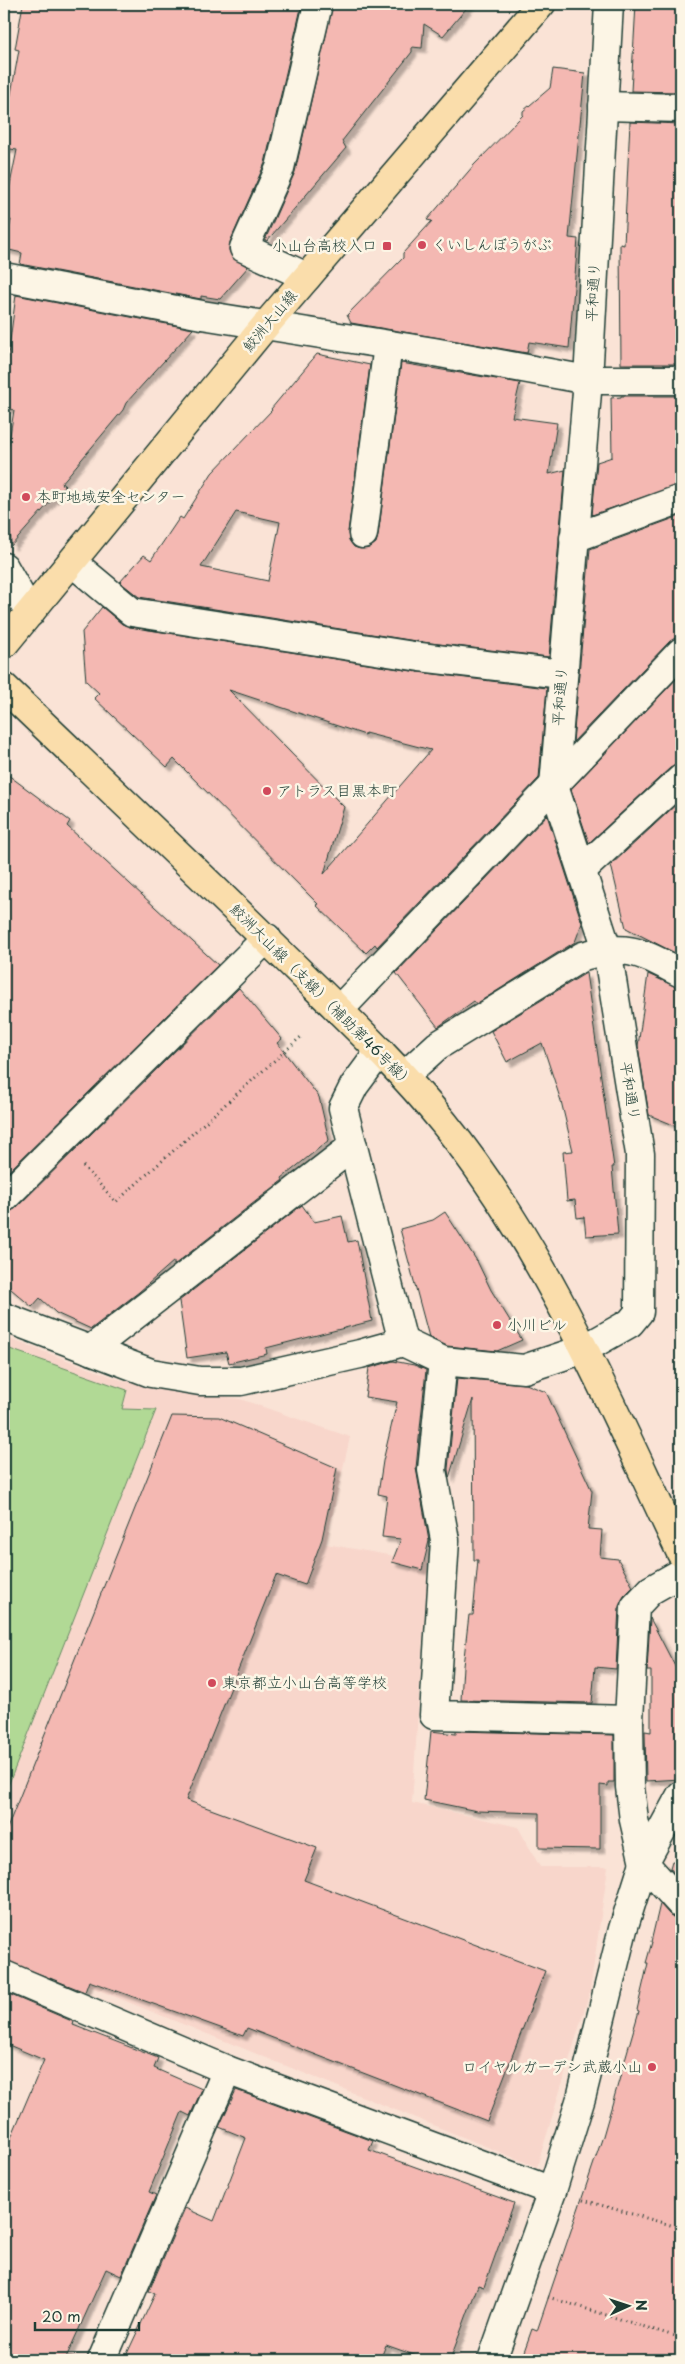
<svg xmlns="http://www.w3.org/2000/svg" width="685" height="2364" font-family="'Playpen Sans','Klee One',sans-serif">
	<defs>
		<filter id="shadow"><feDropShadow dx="4.5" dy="4.5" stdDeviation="1" flood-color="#0004"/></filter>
	</defs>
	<rect width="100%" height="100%" fill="#fae3d6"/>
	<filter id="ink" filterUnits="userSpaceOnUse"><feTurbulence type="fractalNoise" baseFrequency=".02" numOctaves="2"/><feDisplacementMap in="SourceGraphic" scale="10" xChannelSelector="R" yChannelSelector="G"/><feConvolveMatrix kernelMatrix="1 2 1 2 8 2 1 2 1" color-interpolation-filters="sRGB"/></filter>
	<g filter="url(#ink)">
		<path fill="#f8d6cb" d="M4,1337l117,43 119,19 110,38 -24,107 102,18 -16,241 106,24 22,40h68l-18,124 -53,176 -533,-215z"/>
		<path fill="#b1d995" stroke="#688b64" d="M4,1347l123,43 -5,19 34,1 -152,386z"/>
		<g fill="#f4b8b2" stroke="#1f3d34" fill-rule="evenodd" filter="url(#shadow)">
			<path d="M23,4h279l-37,159 -35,79 -1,8 3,7 16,10 -28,32 -19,-3v3l-181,-35 2,-11 -17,-4 6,-29 -7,-2v-4l13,-64 -13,-2v-16l15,-82 -4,-1z"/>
			<path d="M333,4h137l-27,32 -19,-12 -2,24 -10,-1v5l-70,89 4,7 -79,93 -2,-1 30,-68z"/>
			<path d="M636,4h45v88l-50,-1z"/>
			<path d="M553,69l32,4 -16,165 9,1 -9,109 -40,-6 -2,11 -176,-30 -4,-8 56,-57v-5l29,-32 -5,-1 47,-55 49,-50v-4l27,-23z"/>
			<path d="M630,122l51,2v240h-60l-1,-120 4,1z"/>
			<path d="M16,295l177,34 -67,74 -3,7 -62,74 4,1 -54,61 -3,-71 -4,-2 10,-63 -9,-2 4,-22h-5z"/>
			<path d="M317,354l53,11 -22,167 1,8 5,7 6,2 9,-1 7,-5 2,-7 23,-173 119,20 -8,34 45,6 -8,51 16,-4 -16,187 -127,-15 -283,-45 -19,-15 24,-27 7,5 29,-43 3,2 29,-46 60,-63 -1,-1zM236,512l44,10 -12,59 -67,-14z"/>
			<path d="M621,396h60v88l-89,31 5,-53 15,-5 -1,-59 10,-1z"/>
			<path d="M680,516l1,121 -11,4 -97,101 17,-193z"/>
			<path d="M102,607l20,17 8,3 288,45 129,16 -8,90 -162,169 -2,-3 -9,9 -50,-48 2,-1 -144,-145 -7,8 -73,-69 5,-5 -13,-12 -4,-49zM229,690l136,45v-2l66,17 -107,124 20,-67z"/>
			<path d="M681,674v90l-11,4 -81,75 -18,-54z"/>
			<path d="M4,772l66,49 -3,5 151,139 -214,211z"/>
			<path d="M681,800v156l-55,-28 -15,-63z"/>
			<path d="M547,815l35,108 -7,19 -99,62 -2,-3 -36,26 -42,-54z"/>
			<path d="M586,973l28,194h-2l6,67 -32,2 -2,-19 -7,1 -2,-18 -8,1 -4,-49 10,-1 -12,-50 -19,-58 -35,19 -16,-31z"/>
			<path d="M648,974l33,15v139l-32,-13 -11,-69z"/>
			<path d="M239,988l43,51 -5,4 42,54 10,43 -47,38 1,2 -109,85v-4l-35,31 -48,37 -35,-16 -16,-15 -8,9 -28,-24v-70l11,-4z"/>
			<path d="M302,1205l12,17 28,-6 6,26 9,-2 15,81 -106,27 1,6 -38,9 -3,-11 -39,6 -8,-57z"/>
			<path d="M445,1212l32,49 14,29 31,50 -25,11 -50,-5 -18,-9 -29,-108 33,-9z"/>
			<path d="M393,1361l21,4 12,5 -10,98 13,73 -7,29 -30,-8 9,-23 -19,-2 5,-41 -9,-2 5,-33 14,-59 -32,-5 4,-29z"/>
			<path d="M457,1378l69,6 20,8 46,99 -4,38 14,1 -2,27 18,2 15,28 -9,9 -5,10 -3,63 -21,-2 -3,36 -131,-3 2,-34 6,-51h4l5,-55h-4l-1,-161 -24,79 -1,-9z"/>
			<path d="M172,1416l47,1 118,51 -15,71 -17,46 -29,-10 -90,225 131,48 -13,32 241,91 -58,150 -240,-93 -4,8 -154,-55 -4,11 -81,-32v-124z"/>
			<path d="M650,1618l31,60v101l-35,2 -1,-50 6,1v-61h-4z"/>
			<path d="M431,1731l25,3v-3l158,4v47h-6v4l-8,-1v64l-61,-1v-35l-62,-2 -53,-11z"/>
			<path d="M672,1861l9,1v19l-11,-13z"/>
			<path d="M660,1904l10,11 11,4v441h-160l11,-31 5,2 66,-195 36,-125 -2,-1 11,-47h-2l6,-21h-1z"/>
			<path d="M4,1992l70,30 -1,3 85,33 -4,10 48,21 -12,27 -8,-4 -33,80 7,3 -35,81 -15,-7 -41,91h-61v-206l40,-94 -40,-17z"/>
			<path d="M236,2090l137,51 -4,9 145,53 -30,84 -6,-2 -28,75h-22l-42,-15 -6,15h-256l31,-66 -6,-3 36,-83 29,13 32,-83 -27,-11z"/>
		</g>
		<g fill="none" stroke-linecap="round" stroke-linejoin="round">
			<defs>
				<g id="minor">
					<path d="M603,106l78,2"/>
					<path d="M4,277l198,38 232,37 154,28h93"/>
					<path d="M307,277l-63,-29 36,-80 38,-164"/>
					<path d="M363,534l25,-189"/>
					<path d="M574,538l107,-39"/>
					<path d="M72,562l60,50 288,45 142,17"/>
					<path d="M4,567l26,46"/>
					<path d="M582,870l99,-91"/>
					<path d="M339,1010l342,-358"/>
					<path d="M380,1051l-26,35 -11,22 60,234"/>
					<path d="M404,1076l33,-30 146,-90c46,-13 58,-3 98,17"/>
					<path d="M4,1198l263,-260"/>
					<path d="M4,1317l147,56 49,8h41l119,-27 43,-12 40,19 81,8 60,-20 46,-26 9,-11 1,-158 -33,-205 -53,-163 34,-406 21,-376"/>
					<path d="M90,1350l263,-204"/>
					<path d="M443,1361l-11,109 13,70 -11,175 195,5"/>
					<path d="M681,1573l-30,17 -16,17 -6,113 1,67 4,33 10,43 37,41"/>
					<path d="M4,1975l223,95 325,121"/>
					<path d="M102,2360l125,-290"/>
					<path d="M492,2360l60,-169 29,-93 42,-169 21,-66 37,-68"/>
				</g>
				<g id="major">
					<path d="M4,644l261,-318 276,-322"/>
					<path d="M4,687c101,97 202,193 302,291 47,46 96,93 138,145 103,128 167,283 237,430"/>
				</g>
			</defs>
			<use href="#minor" stroke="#1f3d34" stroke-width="31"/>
			<use href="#major" stroke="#1f3d34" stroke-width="31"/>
			<g stroke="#1f3d34" stroke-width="3" stroke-dasharray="1 4" stroke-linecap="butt">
				<path d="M83,1166l33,36 187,-167"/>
				<path d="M583,2200l98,28"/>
				<path d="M548,2297l133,41"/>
			</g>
			<use href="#minor" stroke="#fcf5e5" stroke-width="28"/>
			<use href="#major" stroke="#faddab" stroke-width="28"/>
		</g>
	</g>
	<g fill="#d1495b" stroke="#fcf5e5" stroke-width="2">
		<circle cx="422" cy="245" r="5"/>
		<rect x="382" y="241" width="10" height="10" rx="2.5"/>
		<circle cx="26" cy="497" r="5"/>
		<circle cx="267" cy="791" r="5"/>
		<circle cx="497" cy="1325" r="5"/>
		<circle cx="212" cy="1683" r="5"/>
		<circle cx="652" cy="2067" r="5"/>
	</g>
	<g text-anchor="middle" stroke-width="5" stroke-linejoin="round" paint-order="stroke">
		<g font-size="15" fill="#1f3d34" stroke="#fcf5e5" text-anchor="start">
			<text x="432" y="250">くいしんぼうがぶ</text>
			<text x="377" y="251" text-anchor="end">小山台高校入口</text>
			<text x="36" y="502">本町地域安全センター</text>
			<text x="277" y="796">アトラス目黒本町</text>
			<text x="507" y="1330">小川ビル</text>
			<text x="222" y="1688">東京都立小山台高等学校</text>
			<text x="642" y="2072" text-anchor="end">ロイヤルガーデン武蔵小山</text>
		</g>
		<g font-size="15" fill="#1f3d34" stroke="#fcf5e5">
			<text transform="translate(593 292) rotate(-87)" y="5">平和通り</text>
			<text transform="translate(270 321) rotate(-50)" y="5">鮫洲大山線</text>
			<text transform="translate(560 696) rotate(-86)" y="5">平和通り</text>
			<text transform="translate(322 996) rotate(45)" y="5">鮫洲大山線（支線）（補助第46号線）</text>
			<text transform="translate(630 1091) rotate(81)" y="5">平和通り</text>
		</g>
	</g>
	<rect width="685" height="2364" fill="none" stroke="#fcf5e5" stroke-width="20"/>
	<rect x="10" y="10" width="665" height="2344" fill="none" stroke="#1f3d34" stroke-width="2" filter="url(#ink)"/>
	<g transform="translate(628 2306) rotate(87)" stroke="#fcf5e5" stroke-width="4" paint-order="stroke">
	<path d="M0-4L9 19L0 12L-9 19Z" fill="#1f3d34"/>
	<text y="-8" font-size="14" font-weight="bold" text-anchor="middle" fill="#1f3d34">N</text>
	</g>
	<path d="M35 2322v8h104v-8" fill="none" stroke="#1f3d34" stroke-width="2.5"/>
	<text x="42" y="2322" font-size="15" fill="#1f3d34" stroke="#fcf5e5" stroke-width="4" paint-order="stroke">20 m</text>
</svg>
